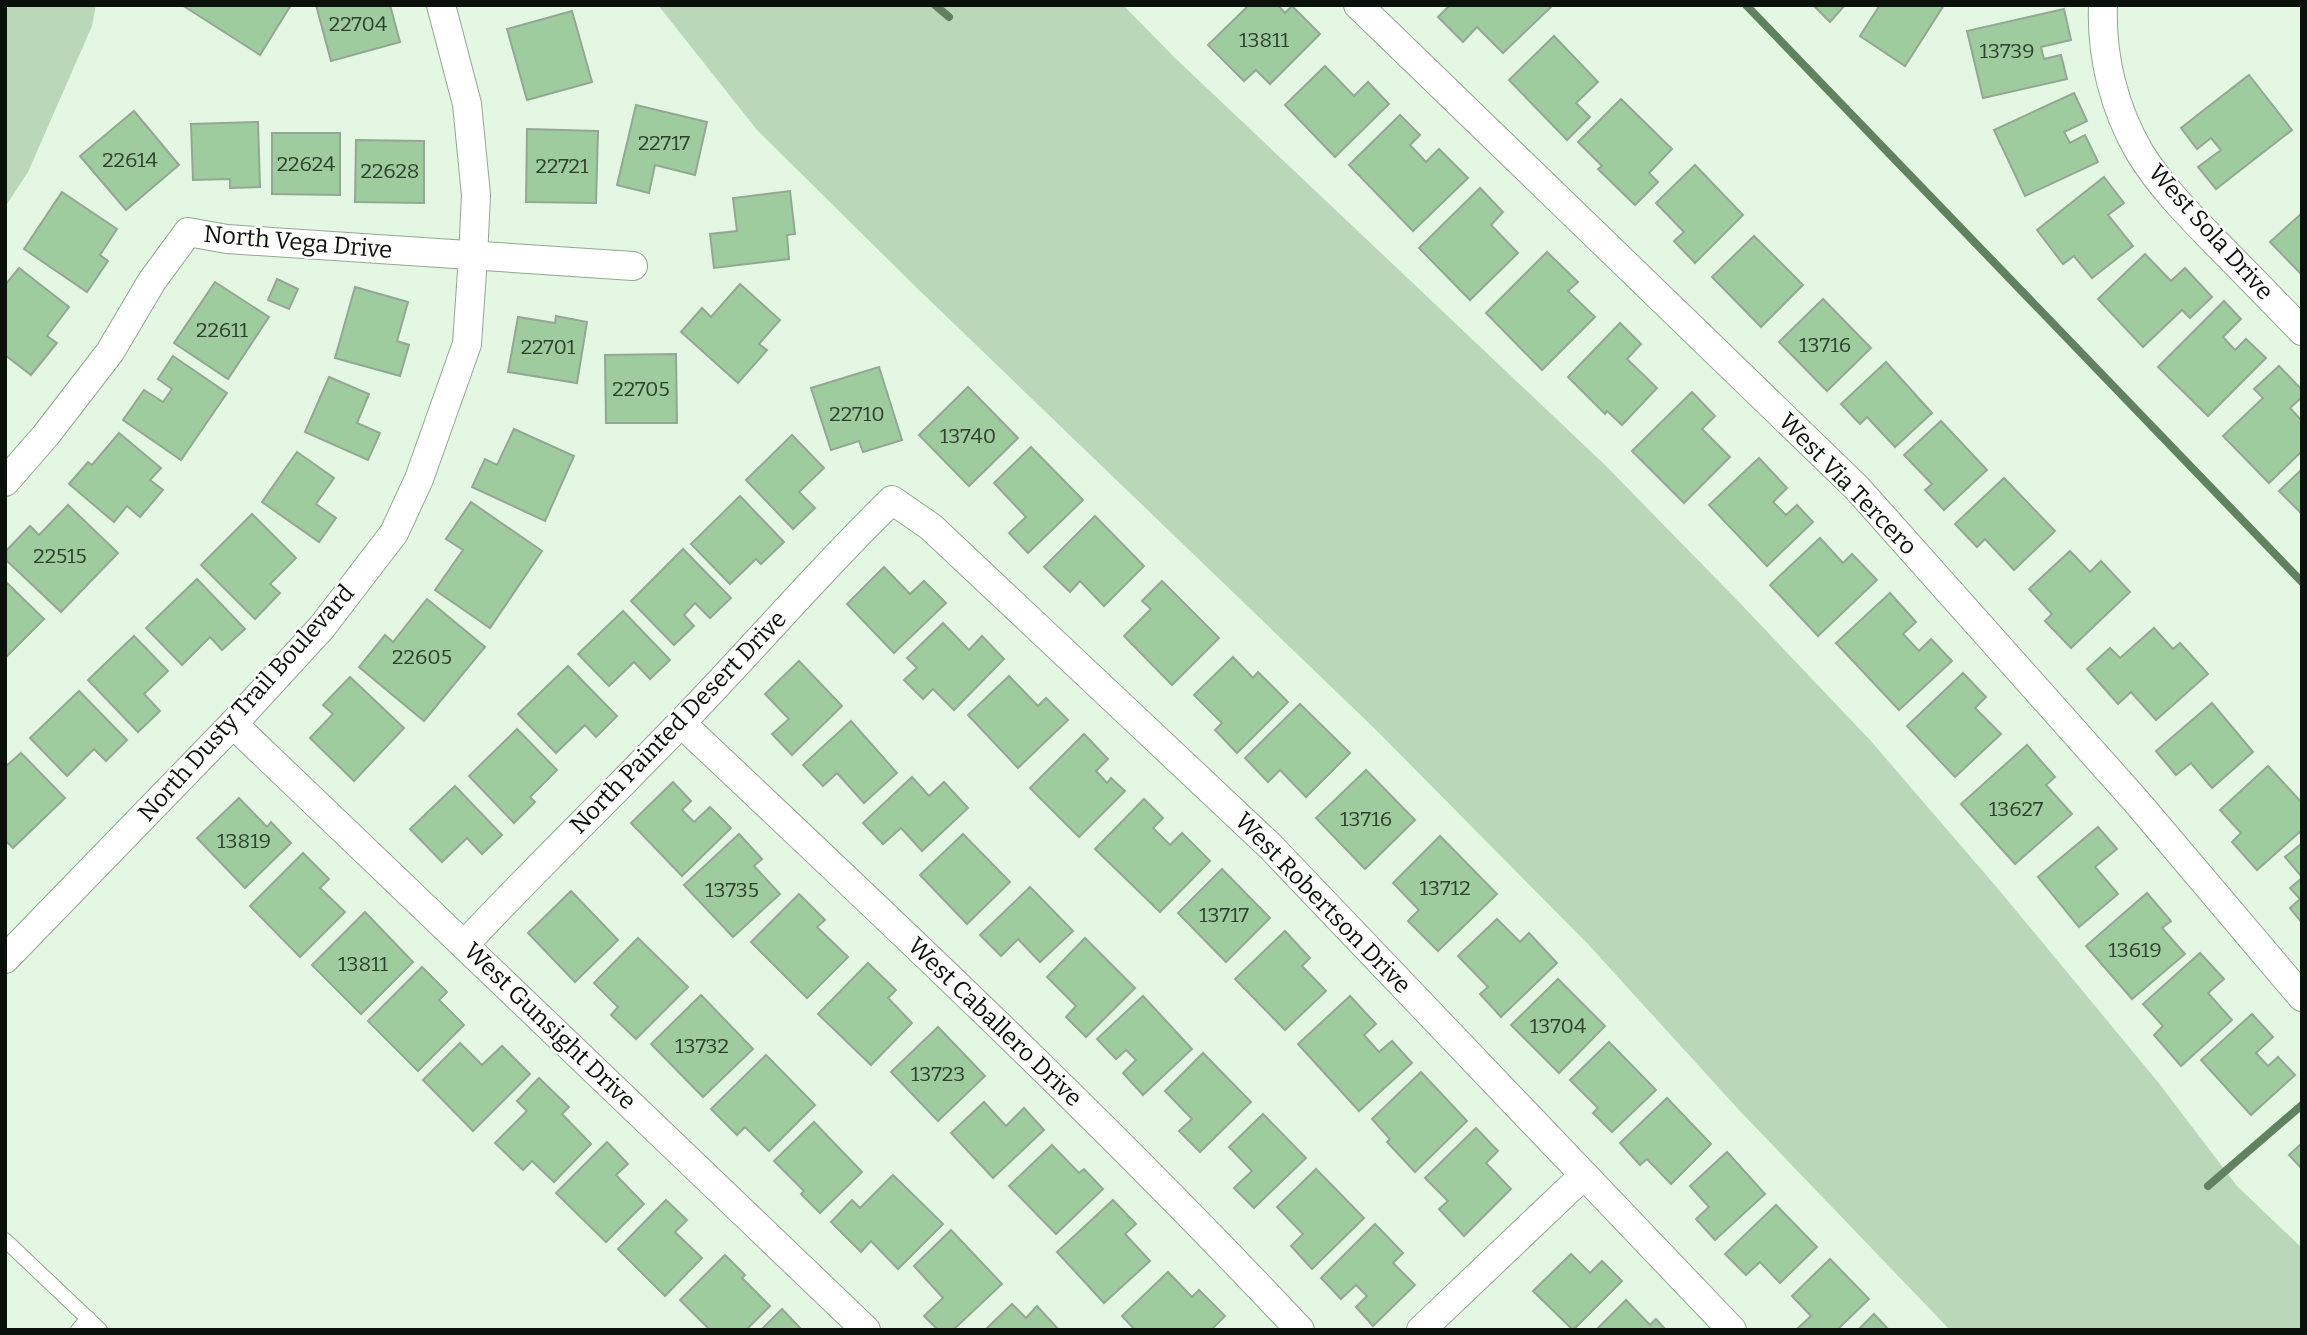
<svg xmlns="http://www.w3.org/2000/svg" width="2307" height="1335" font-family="Bitter,serif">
	<rect width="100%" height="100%" fill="#e3f7e2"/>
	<g fill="#bad7b9">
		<path d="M5,5h91l-4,21 -64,146 -23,35z"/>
		<path d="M658,5h465l51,52 431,408 132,135 133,140 129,150 159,192 79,104 65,62v82h-352l-211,-220 -152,-167 -213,-215 -454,-437 -163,-161z"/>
	</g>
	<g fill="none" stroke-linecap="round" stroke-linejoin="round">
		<g stroke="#618260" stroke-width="8">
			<path d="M935,5l14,12"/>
			<path d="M1746,5l556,577"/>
			<path d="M2208,1186l94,-81"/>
		</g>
	</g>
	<g fill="#9fcc9e" stroke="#94a794" stroke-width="2">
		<path d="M182,5h109l-31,50z"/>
		<path d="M316,5h74l10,37 -69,19z"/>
		<path d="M1249,5h29l7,8 7,-7 28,28 -50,50 -14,-14 -12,11 -36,-36z"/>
		<path d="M1450,5h103l-50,48 -26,-26 -14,15 -25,-25z"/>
		<path d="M1813,5h32l-15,17z"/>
		<path d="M1880,5h64l-39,61 -45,-30z"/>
		<path d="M2064,9l7,31 -30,7 3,12 17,-4 6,24 -84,19 -16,-67z"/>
		<path d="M572,11l20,71 -65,18 -20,-71z"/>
		<path d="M1554,36l44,46 -22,21 14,14 -23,23 -58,-60z"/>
		<path d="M1325,66l29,30 14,-14 21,22 -54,53 -50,-52z"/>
		<path d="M2249,75l43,55 -76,59 -18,-22 23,-17 -10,-12 -14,11 -16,-21z"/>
		<path d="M2074,93l13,28 -23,11 6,11 15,-8 13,27 -73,34 -31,-66z"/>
		<path d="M1621,99l51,50 -23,24 9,9 -23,23 -37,-36 4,-3 -24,-24z"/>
		<path d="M636,105l71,17 -12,53 -40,-10 -6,28 -32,-8z"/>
		<path d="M134,111l45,54 -53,45 -46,-54z"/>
		<path d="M1400,115l20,20 -10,10 16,17 13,-13 29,29 -55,53 -64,-66z"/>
		<path d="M258,122l2,65 -30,1v-9l-37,1 -2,-56z"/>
		<path d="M527,129l71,2 -2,72 -70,-1z"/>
		<path d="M272,133h68v62l-68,-1z"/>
		<path d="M356,140l68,1v62l-69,-1z"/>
		<path d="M1695,165l48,50 -48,48 -21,-22 10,-9 -28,-29z"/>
		<path d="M2104,177l20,26 -16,12 25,31 -41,32 -18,-22 -11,8 -26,-34z"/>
		<path d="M1480,188l23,24 -12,13 27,28 -48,47 -51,-52z"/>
		<path d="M790,191l5,43 -8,1 2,24 -75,9 -4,-34 27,-3 -4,-33z"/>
		<path d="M62,192l55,37 -17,26 8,6 -21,31 -63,-43z"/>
		<path d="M2302,213v62l-32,-33z"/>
		<path d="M1754,236l49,49 -42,42 -49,-50z"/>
		<path d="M1547,252l31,30 -10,9 27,26 -53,53 -56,-57z"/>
		<path d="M2145,254l26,27 14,-13 27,29 -22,21 -8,-8 -39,37 -45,-48z"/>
		<path d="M19,268l50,39 -22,29 10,7 -26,32 -26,-20v-70z"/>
		<path d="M277,279l21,10 -9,20 -21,-9z"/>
		<path d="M215,282l54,35 -41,62 -54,-36z"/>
		<path d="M740,284l40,36 -21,24 8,6 -29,33 -57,-51 21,-24 9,9z"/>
		<path d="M355,287l53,15 -11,39 12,4 -9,31 -65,-18z"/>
		<path d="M1823,299l48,49 -44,43 -48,-49z"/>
		<path d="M2224,301l17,18 -18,18 12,13 11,-11 20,19 -58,58 -50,-49z"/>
		<path d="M556,316l31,6 -10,61 -69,-11 10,-55 37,6z"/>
		<path d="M1620,323l21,21 -14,15 30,29 -35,37 -15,-14 -2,3 -37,-37z"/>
		<path d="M676,354l1,69h-71l-1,-68z"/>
		<path d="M173,356l54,37 -46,67 -58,-40 21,-30 19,12 9,-13 -14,-10z"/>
		<path d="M1886,362l46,51 -37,34 -28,-30 -7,7 -19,-20z"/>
		<path d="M2279,366l23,24v7l-12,11 12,13v30l-33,32 -46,-47 40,-38 -9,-9z"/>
		<path d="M879,367l23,73 -39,12 -4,-11 -28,9 -20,-62z"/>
		<path d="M329,377l40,17 -12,29 23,10 -12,27 -63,-28z"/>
		<path d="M968,387l50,51 -49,48 -50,-51z"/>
		<path d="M1692,392l23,24 -13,13 28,28 -46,46 -52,-52z"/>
		<path d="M1941,421l46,49 -43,40 -19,-20 7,-6 -28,-29z"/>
		<path d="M514,429l60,27 -29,65 -73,-34 13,-28 12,6z"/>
		<path d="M119,433l42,35 -11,12 13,10 -23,27 -13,-11 -13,16 -45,-38 19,-22 4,3z"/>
		<path d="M792,435l32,33 -25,24 16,16 -22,21 -47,-49z"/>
		<path d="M1031,447l52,53 -55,53 -19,-20 17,-16 -32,-34z"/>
		<path d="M297,452l37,26 -18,26 20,14 -17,24 -57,-40z"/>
		<path d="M1759,458l28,30 -14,14 13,13 11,-10 16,17 -46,44 -58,-61z"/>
		<path d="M2302,469v45l-23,-23z"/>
		<path d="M2004,478l51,53 -41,39 -29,-31 -8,8 -22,-23z"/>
		<path d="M740,496l44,46 -23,22 -5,-5 -26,25 -39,-40z"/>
		<path d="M471,502l71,49 -52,77 -55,-38 28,-40 -17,-11z"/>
		<path d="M68,505l50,48 -57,59 -56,-53v-7l25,-26 9,9z"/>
		<path d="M252,514l44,44 -26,26 10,9 -25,26 -54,-54z"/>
		<path d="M1095,516l49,50 -40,40 -24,-25 -10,11 -26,-25z"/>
		<path d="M1820,538l23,25 9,-9 25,26 -59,56 -48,-51z"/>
		<path d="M683,549l48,49 -21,20 -15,-15 -11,12 10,11 -20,19 -43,-44z"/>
		<path d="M2070,551l20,21 11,-11 29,31 -59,56 -26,-27 7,-7 -23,-25z"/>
		<path d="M884,567l26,27 14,-13 22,22 -52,50 -47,-49z"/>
		<path d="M197,579l48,50 -23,21 -12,-13 -28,28 -36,-37z"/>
		<path d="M5,581l39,38 -39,39z"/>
		<path d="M1162,581l57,57 -47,47 -48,-49 27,-27 -9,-8z"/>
		<path d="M1890,593l26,29 -13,12 16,17 12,-12 21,22 -53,49 -63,-67z"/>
		<path d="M427,599l58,48 -61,74 -65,-54 26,-32 8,7z"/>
		<path d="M623,611l47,49 -20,19 -16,-17 -25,24 -31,-32z"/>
		<path d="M943,623l26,27 13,-14 22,23 -50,51 -21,-21 -10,10 -19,-19 13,-12 -10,-10z"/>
		<path d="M2154,628l19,21 7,-6 28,31 -52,46 -25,-28 -13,12 -31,-35 23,-21 10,10z"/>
		<path d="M134,636l34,35 -24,23 16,17 -22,21 -50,-52z"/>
		<path d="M1233,657l20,21 5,-6 30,30 -51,51 -22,-23 7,-7 -28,-28z"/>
		<path d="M799,661l43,45 -50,49 -20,-21 17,-15 -24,-25z"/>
		<path d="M568,666l49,50 -21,21 -11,-12 -29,28 -38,-39z"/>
		<path d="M1963,673l23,24 -11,11 26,26 -46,43 -48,-51z"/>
		<path d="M1009,676l29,30 8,-8 22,22 -50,48 -50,-53z"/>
		<path d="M350,677l54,51 -50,53 -44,-43 23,-24 -10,-9z"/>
		<path d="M79,691l48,49 -21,21 -12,-12 -27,27 -37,-38z"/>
		<path d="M2212,703l41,49 -41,36 -21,-25 -15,12 -20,-24z"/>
		<path d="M1300,704l50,49 -44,44 -26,-27 -12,12 -23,-24z"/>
		<path d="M851,721l46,52 -33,30 -27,-30 -14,13 -20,-21z"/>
		<path d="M517,729l40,41 -27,27 5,5 -21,21 -45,-47z"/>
		<path d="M1084,734l24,25 -12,12 11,12 4,-5 14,13 -46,46 -49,-49z"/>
		<path d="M2027,745l28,32 -9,8 26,29 -57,50 -54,-60z"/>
		<path d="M21,753l44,45 -52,50 -8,-8v-73z"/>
		<path d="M2268,766l34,37v27l-45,40 -25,-28 9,-9 -21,-23z"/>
		<path d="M1366,770l49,50 -50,49 -49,-51z"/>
		<path d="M912,777l17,19 15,-14 24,26 -46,43 -21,-23 -18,16 -20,-21z"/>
		<path d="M673,782l18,19 -9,9 12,12 16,-15 21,21 -49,48 -51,-53z"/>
		<path d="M455,786l47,49 -20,19 -15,-16 -25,24 -32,-33z"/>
		<path d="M239,798l28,29 4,-5 20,21 -46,45 -48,-50z"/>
		<path d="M1144,799l19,19 -10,10 17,17 12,-12 28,28 -50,51 -65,-63z"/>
		<path d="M2098,827l19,22 -22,18 23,27 -39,33 -41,-50z"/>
		<path d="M739,834l23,25 -8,7 26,28 -47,43 -49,-52z"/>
		<path d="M963,834l47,48 -43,42 -47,-49z"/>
		<path d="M1440,836l57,58 -59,57 -30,-30 11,-11 -26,-27z"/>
		<path d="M2302,843v34l-17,-20z"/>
		<path d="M303,853l26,26 -9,9 25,24 -45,45 -50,-51z"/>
		<path d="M1222,869l48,49 -44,44 -48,-49z"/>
		<path d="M2302,878v45l-12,-15 10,-9 -10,-11z"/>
		<path d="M1030,887l43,44 -33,31 -22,-23 -17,17 -21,-21z"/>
		<path d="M571,891l47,49 -43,42 -47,-49z"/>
		<path d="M2147,893l24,28 -9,7 23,26 -53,45 -46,-53z"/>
		<path d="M799,894l26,26 -8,7 31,30 -41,41 -56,-56z"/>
		<path d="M365,912l48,50 -52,52 -49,-49z"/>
		<path d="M1497,919l23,23 9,-9 28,30 -56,54 -21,-23 8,-7 -30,-31z"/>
		<path d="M1285,931l25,27 -8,8 24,25 -41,39 -50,-51z"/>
		<path d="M638,938l50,49 -52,52 -25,-24 7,-8 -24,-24z"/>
		<path d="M1085,938l50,50 -49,49 -20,-20 10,-11 -29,-29z"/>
		<path d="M2200,953l24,26 -16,14 24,27 -51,46 -27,-31 9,-9 -20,-22z"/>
		<path d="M868,963l28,27 -8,8 24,25 -41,42 -53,-51z"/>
		<path d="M422,967l25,25 -8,8 25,25 -46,46 -50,-50z"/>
		<path d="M1558,979l47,47 -46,47 -48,-48z"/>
		<path d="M701,995l52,54 -50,48 -52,-53z"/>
		<path d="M1143,996l49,53 -49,46 -20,-22 13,-13 -10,-10 -10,9 -19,-20z"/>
		<path d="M1350,996l26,28 -12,11 15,17 13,-11 20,22 -53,48 -61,-67z"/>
		<path d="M2252,1014l21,23 -17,16 12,13 10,-9 17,18 -44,40 -50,-55z"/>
		<path d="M938,1027l47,49 -47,45 -47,-49z"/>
		<path d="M1609,1042l47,48 -44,42 -19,-19 5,-5 -28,-28z"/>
		<path d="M460,1043l22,22 20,-19 28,28 -57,57 -50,-51z"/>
		<path d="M1203,1053l48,49 -51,50 -21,-21 13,-12 -27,-28z"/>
		<path d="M766,1055l49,50 -46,46 -24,-24 -8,8 -26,-26z"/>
		<path d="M1421,1072l46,49 -52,51 -28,-30 3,-3 -18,-20z"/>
		<path d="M539,1078l30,29 -7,7 29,30 -37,38 -22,-21 -9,9 -28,-27 32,-32 -10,-10z"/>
		<path d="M1667,1098l44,46 -40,40 -24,-25 -7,6 -20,-22z"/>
		<path d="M984,1102l22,24 18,-18 20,22 -51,48 -42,-45z"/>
		<path d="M1263,1114l43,44 -52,50 -20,-20 18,-17 -23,-24z"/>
		<path d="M814,1122l48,50 -42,41 -19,-19 3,-3 -30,-30z"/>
		<path d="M1476,1128l22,23 -12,12 25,26 -47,47 -25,-27 9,-8 -23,-23z"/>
		<path d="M607,1142l21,22 -12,11 28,29 -38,38 -50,-49z"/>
		<path d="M2302,1143v26l-13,-14z"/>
		<path d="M1052,1145l27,28 5,-4 19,20 -47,45 -47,-48z"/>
		<path d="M1727,1152l38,42 -50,46 -19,-21 13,-12 -19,-21z"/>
		<path d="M1316,1169l48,49 -52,51 -21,-23 12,-12 -26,-27z"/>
		<path d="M893,1175l50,49 -45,45 -27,-28 -10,11 -30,-30 21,-22 8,8z"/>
		<path d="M666,1200l21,20 -12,12 27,26 -37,38 -47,-47z"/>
		<path d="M1113,1200l23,24 -11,10 25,27 -46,42 -47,-51z"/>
		<path d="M1776,1205l41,42 -37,36 -20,-21 -14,13 -21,-21z"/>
		<path d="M1375,1224l28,29 -10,10 22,22 -42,41 -17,-19 11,-11 -11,-11 -15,14 -20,-21z"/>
		<path d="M951,1230l51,54 -49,46h-15l-14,-14 19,-18 -29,-32z"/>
		<path d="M1571,1254l19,19 12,-12 20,20 -49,49 -40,-39z"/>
		<path d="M725,1255l20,20 -3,3 28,28 -24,24h-36l-30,-30z"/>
		<path d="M1830,1259l39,40 -32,31h-38l-1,-2 13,-12 -19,-20z"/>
		<path d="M1168,1272l24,25 7,-7 26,26 -14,14h-76l-13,-14z"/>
		<path d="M1626,1300l24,25 6,-6 10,11h-70z"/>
		<path d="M1012,1304l14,14 11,-12 22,24h-74z"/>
		<path d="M782,1309l20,21h-41z"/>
		<path d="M1874,1314l15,16h-31z"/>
	</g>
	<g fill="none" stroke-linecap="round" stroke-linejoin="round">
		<defs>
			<g id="lane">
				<path d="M5,1240l95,90"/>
				<path d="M78,1330l10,-12"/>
			</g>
			<g id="street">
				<path d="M1358,5l499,483 279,313 166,196"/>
				<path d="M2103,5c-2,51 11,104 37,148 21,34 49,62 76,90 29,29 57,58 86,88"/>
				<path d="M5,482l41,-47 64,-83 42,-71 36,-49 39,7 406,27"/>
				<path d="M681,723c210,198 421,396 619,607"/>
				<path d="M233,724l633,606"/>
				<path d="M465,944c70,-75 144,-146 215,-220 72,-74 138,-152 212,-224l39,27 339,319 462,484"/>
				<path d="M5,959l228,-235 89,-97 72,-94 25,-54 48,-135 6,-87 3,-62 -9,-91 -26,-99"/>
				<path d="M1421,1330l163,-155"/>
			</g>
		</defs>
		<use href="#lane" stroke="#93a692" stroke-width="16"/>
		<use href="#street" stroke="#93a692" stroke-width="30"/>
		<use href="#lane" stroke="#fff" stroke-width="14"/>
		<use href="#street" stroke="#fff" stroke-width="28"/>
	</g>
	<g text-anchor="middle" stroke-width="5" stroke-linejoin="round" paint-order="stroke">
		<g font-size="21" fill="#2f402f">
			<text x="358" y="31">22704</text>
			<text x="1264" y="47">13811</text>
			<text x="2007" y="58">13739</text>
			<text x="664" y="150">22717</text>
			<text x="130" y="167">22614</text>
			<text x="306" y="171">22624</text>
			<text x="562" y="173">22721</text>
			<text x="390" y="178">22628</text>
			<text x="222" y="337">22611</text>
			<text x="1825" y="352">13716</text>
			<text x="548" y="354">22701</text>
			<text x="641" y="396">22705</text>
			<text x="857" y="421">22710</text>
			<text x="968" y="443">13740</text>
			<text x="60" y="563">22515</text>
			<text x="422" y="664">22605</text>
			<text x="2016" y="816">13627</text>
			<text x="1366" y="826">13716</text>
			<text x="244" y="848">13819</text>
			<text x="1445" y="895">13712</text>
			<text x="732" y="897">13735</text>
			<text x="1224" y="922">13717</text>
			<text x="2135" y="957">13619</text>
			<text x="363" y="971">13811</text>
			<text x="1558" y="1033">13704</text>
			<text x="702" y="1053">13732</text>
			<text x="938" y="1081">13723</text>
		</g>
		<g font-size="24" fill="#0a110a" stroke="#fff">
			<text transform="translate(2211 232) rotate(48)" y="8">West Sola Drive</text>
			<text transform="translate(298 242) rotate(5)" y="8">North Vega Drive</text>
			<text transform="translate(1848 484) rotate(46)" y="8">West Via Tercero</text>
			<text transform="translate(246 703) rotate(-48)" y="8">North Dusty Trail Boulevard</text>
			<text transform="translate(678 722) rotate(-46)" y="8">North Painted Desert Drive</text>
			<text transform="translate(1323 903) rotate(46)" y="8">West Robertson Drive</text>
			<text transform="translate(995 1022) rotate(44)" y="8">West Caballero Drive</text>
			<text transform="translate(550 1026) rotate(44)" y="8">West Gunsight Drive</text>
		</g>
	</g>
	<rect width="2307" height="1335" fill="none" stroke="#0a110a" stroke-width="14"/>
</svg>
